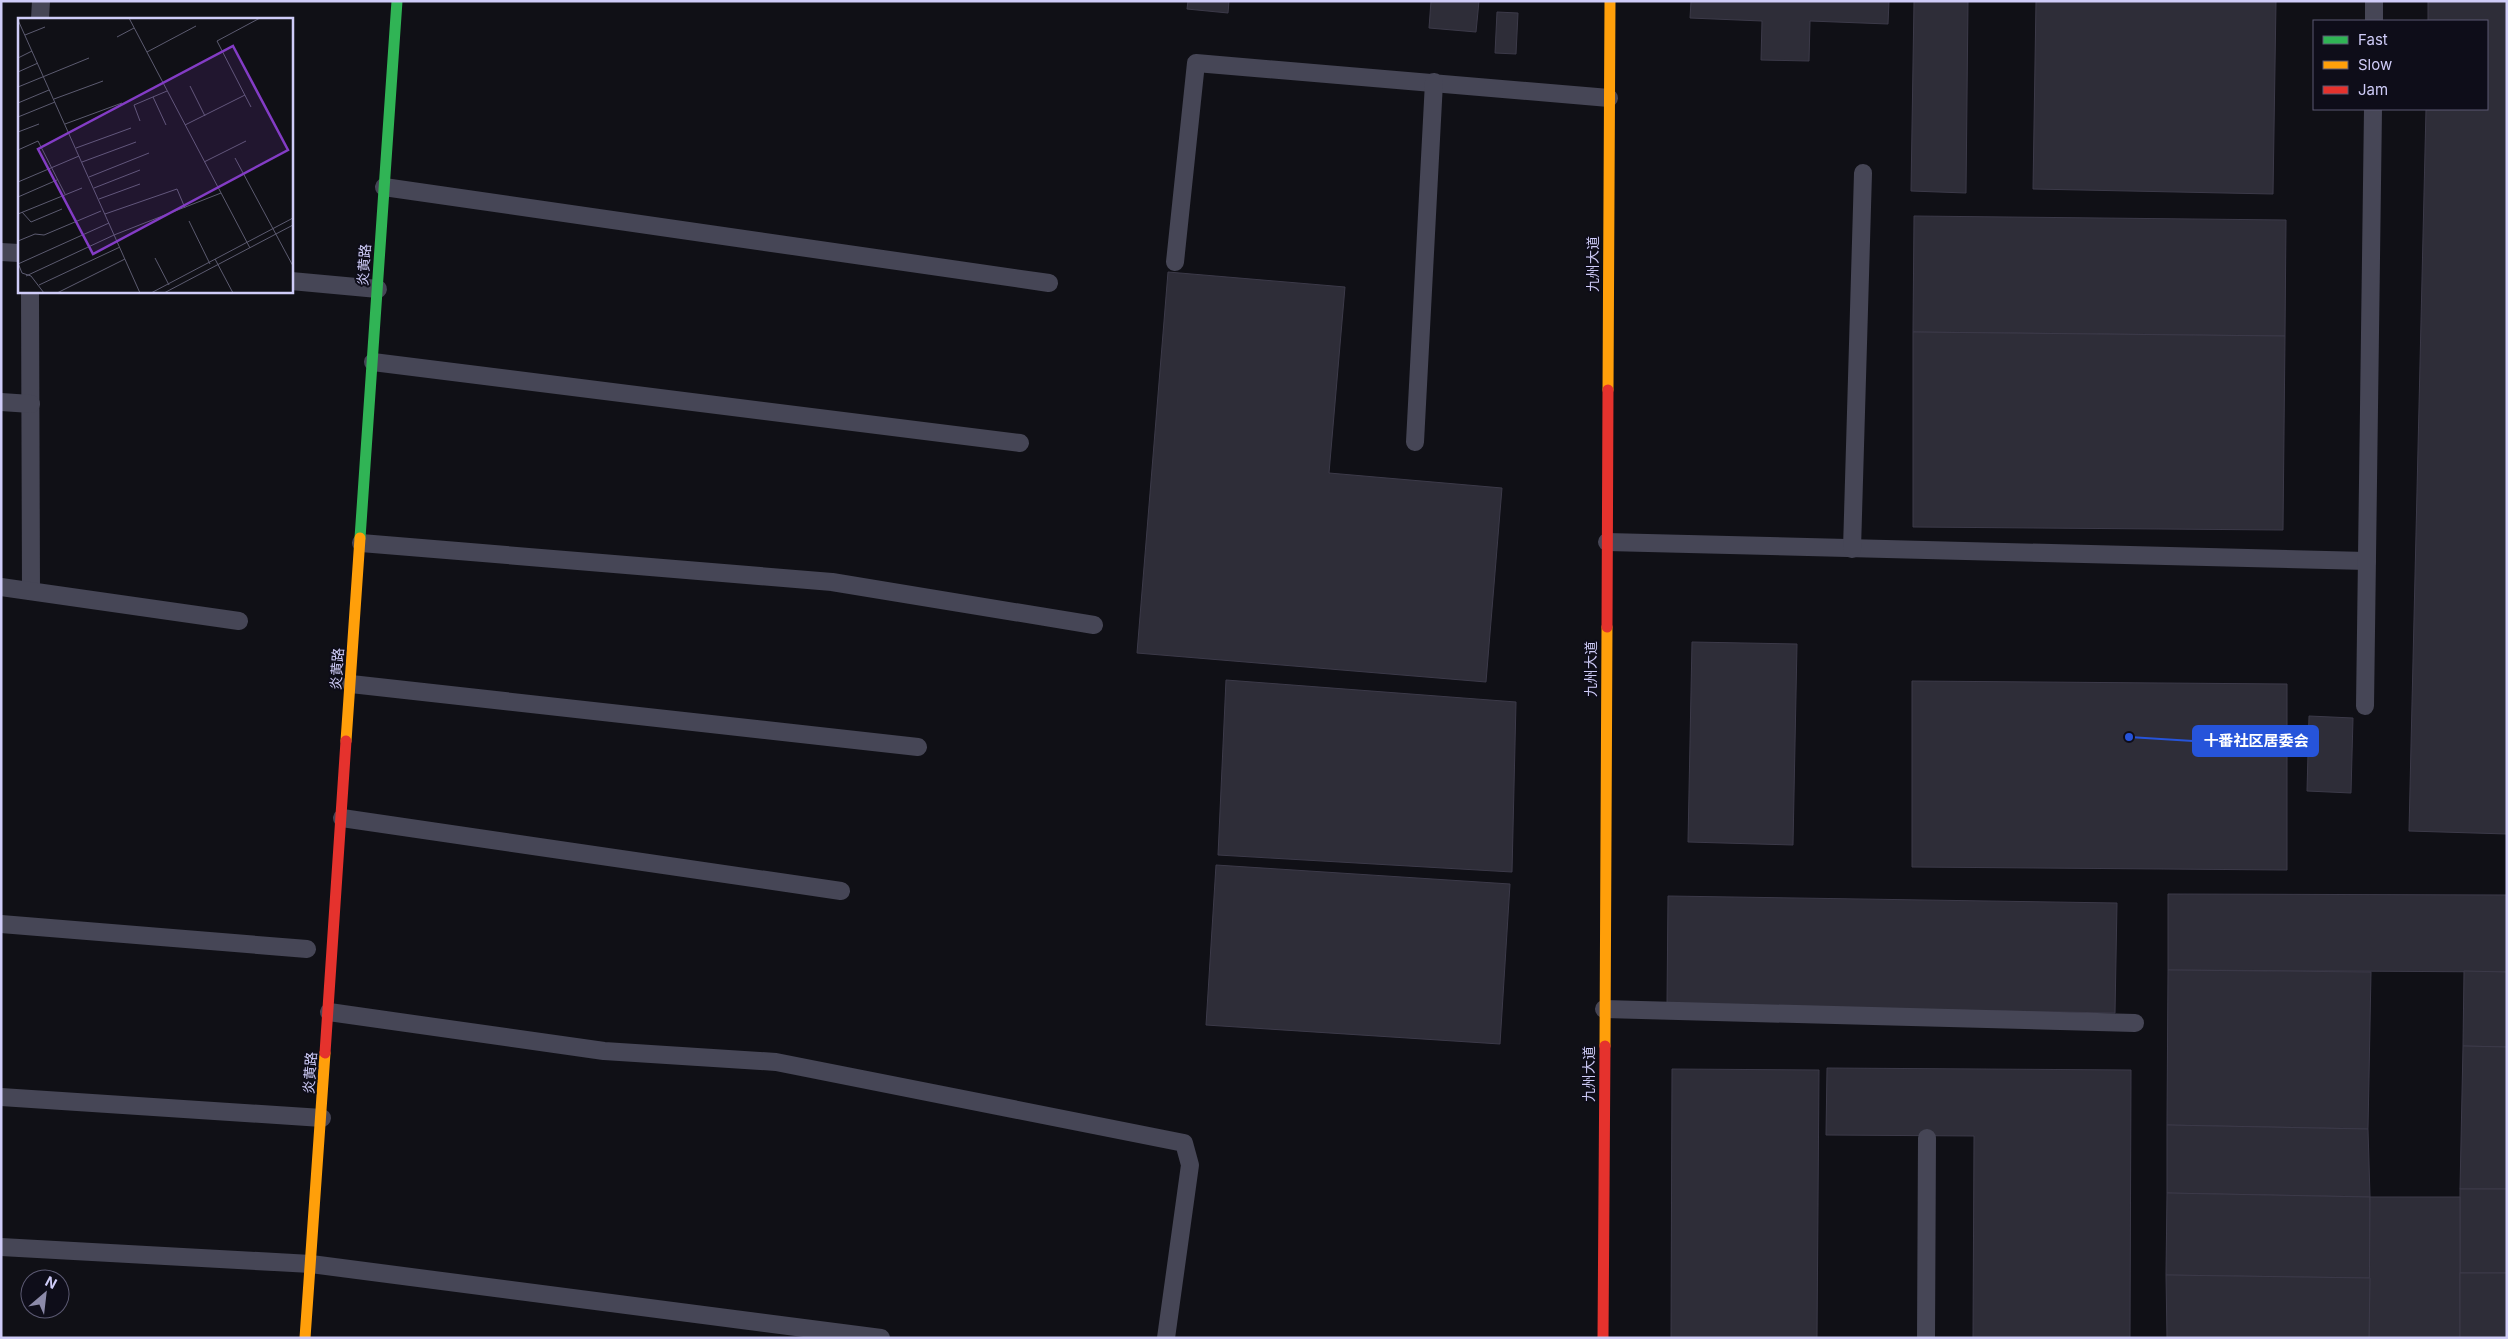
<svg xmlns="http://www.w3.org/2000/svg" width="2508" height="1339" font-family="Inter,'Noto Sans SC',sans-serif">
	<rect width="100%" height="100%" fill="#101016"/>
	<g fill="#2e2d38" stroke="#3c3a49">
		<path d="M1188,1h41l-1,12 -41,-4z"/>
		<path d="M1431,1h48l-3,31 -47,-4z"/>
		<path d="M1691,1h198l-1,23 -78,-3 -1,40 -48,-1 1,-39 -72,-3z"/>
		<path d="M1914,1h54l-2,192 -55,-2z"/>
		<path d="M2036,1h240l-3,193 -240,-5z"/>
		<path d="M2428,1h79v833l-98,-3 17,-722h61v-88h-59z"/>
		<path d="M1497,12l21,1 -2,41 -21,-1z"/>
		<path d="M1914,216l372,4 -1,116 -372,-4z"/>
		<path d="M1168,272l177,15 -16,186 173,15 -16,194 -349,-29z"/>
		<path d="M1913,332l372,4 -2,194 -370,-3z"/>
		<path d="M1692,642l105,2 -4,201 -105,-3z"/>
		<path d="M1226,680l290,22 -4,170 -294,-17z"/>
		<path d="M1912,681l375,3v186l-375,-3z"/>
		<path d="M2309,716l44,2 -2,75 -44,-2z"/>
		<path d="M1216,865l294,19 -10,160 -294,-19z"/>
		<path d="M2168,894l339,1v77l-339,-2z"/>
		<path d="M1668,896l449,7 -2,110 -448,-8z"/>
		<path d="M2168,970l203,2 -3,157 -201,-4z"/>
		<path d="M2464,971l43,1v75l-44,-1z"/>
		<path d="M2463,1046l44,1v142h-47z"/>
		<path d="M1827,1068l304,2 -1,268h-157l1,-202 -148,-1z"/>
		<path d="M1672,1069l147,1 -2,268h-146z"/>
		<path d="M2167,1125l201,4 2,68 -203,-4z"/>
		<rect x="2460" y="1189" width="47" height="84"/>
		<path d="M2167,1193l203,4v81l-204,-3z"/>
		<path d="M2370,1197h90v141h-91z"/>
		<rect x="2460" y="1273" width="47" height="65"/>
		<path d="M2166,1275l204,3 -1,60h-202z"/>
	</g>
	<g fill="none" stroke-linecap="round" stroke-linejoin="round">
		<g stroke="#464656" stroke-width="18">
			<path d="M40,19l1,-18"/>
			<path d="M2374,21v-20"/>
			<path d="M384,187l665,96"/>
			<path d="M1,252l18,1"/>
			<path d="M1175,262l21,-199 413,35"/>
			<path d="M291,281l87,8"/>
			<path d="M30,291l1,300"/>
			<path d="M373,362l647,81"/>
			<path d="M1,402l30,2"/>
			<path d="M1415,442l19,-360"/>
			<path d="M1607,542l760,19"/>
			<path d="M361,543l471,39 262,43"/>
			<path d="M1852,549l11,-376"/>
			<path d="M1,587l238,34"/>
			<path d="M351,684l567,63"/>
			<path d="M2365,706l8,-597"/>
			<path d="M342,818l499,73"/>
			<path d="M1,924l306,25"/>
			<path d="M1604,1009l531,14"/>
			<path d="M329,1012l275,39 172,11 408,81 6,22 -24,173"/>
			<path d="M1,1097l321,21"/>
			<path d="M1,1247l310,17 570,74"/>
			<path d="M1926,1338l1,-200"/>
		</g>
		<path stroke="#30b455" stroke-width="11" d="M360,538l37,-537"/>
		<g stroke="#ff9f0a" stroke-width="11">
			<path d="M1608,390l2,-389"/>
			<path d="M346,741l14,-203"/>
			<path d="M1605,1046l2,-419"/>
			<path d="M305,1338l20,-285"/>
		</g>
		<g stroke="#e5322d" stroke-width="11">
			<path d="M1607,627l1,-237"/>
			<path d="M325,1053l21,-312"/>
			<path d="M1603,1338l2,-292"/>
		</g>
	</g>
	<g text-anchor="middle" stroke-width="4" stroke-linejoin="round" paint-order="stroke">
		<g font-size="14" fill="#cfccf8" stroke="#0e0d19">
			<text transform="translate(1593 264) rotate(-90)" y="5">九州大道</text>
			<text transform="translate(364 265) rotate(-86)" y="5">炎黄路</text>
			<text transform="translate(337 669) rotate(-86)" y="5">炎黄路</text>
			<text transform="translate(1591 669) rotate(-90)" y="5">九州大道</text>
			<text transform="translate(310 1073) rotate(-86)" y="5">炎黄路</text>
			<text transform="translate(1589 1074) rotate(-90)" y="5">九州大道</text>
		</g>
	</g>
	<g transform="translate(18 18)">
		<rect width="275" height="275" fill="#101016"/>
		<path fill="none" stroke="#5c5b70" stroke-width="1" d="M111,0l121,230M0,2l122,273M7,17l20,-8M99,19l17,-9M129,34l49,-26M0,40l14,-7M0,54l20,-9M172,68l15,30M0,69l71,-29M135,79l13,28M36,81l49,-18M0,85l31,-13M233,89l-34,-66 43,-23M0,99l37,-15M122,103l-6,-16 33,-14M47,106l57,-21M167,107l60,-30M0,114l21,-8M58,130l55,-20M0,132l20,-9 27,53M217,140l58,108M64,144l54,-20M186,144l42,-21M71,159l60,-24M0,164l61,-26M76,170l46,-18M0,179l39,-17M81,181l41,-15M4,194l9,10 31,-13M0,196l64,-26M87,196l72,-25 8,19M171,203l21,43M0,223l17,-7 9,1 57,-24M137,240l14,27M197,241l18,34M0,245l4,10 9,3 13,17M0,246l91,-41M8,258l88,-41 107,-42M21,267l81,-38M39,275l68,-34M133,275l142,-75M146,275l129,-68"/>
		<path fill="#833cc5" fill-opacity="0.15" stroke="#833cc5" stroke-width="2.5" d="M215,28l55,104 -195,104 -55,-105z"/>
		<rect width="275" height="275" fill="none" stroke="#cfccf8" stroke-width="2.5"/>
	</g>
	<path fill="none" stroke="#2654da" stroke-width="2" d="M2129 737L2193 741"/>
	<circle fill="#2654da" stroke="#0e0d19" stroke-width="2" cx="2129" cy="737" r="5"/>
	<rect fill="#2654da" stroke="#2654da" stroke-width="2" x="2193" y="726" width="125" height="30" rx="5"/>
	<g font-size="15" text-anchor="middle" font-weight="bold" fill="#fff">
		<text x="2256" y="746">十番社区居委会</text>
	</g>
	<rect width="2508" height="1339" fill="none" stroke="#cfccf8" stroke-width="5"/>
	<rect x="2313" y="20" width="175" height="90" fill="#0e0d19" stroke="#5b5972"/>
	<rect x="2323" y="36" width="25" height="8" fill="#30b455" stroke="#5b5972"/>
	<text x="2358" y="45" font-size="15" fill="#cfccf8">Fast</text>
	<rect x="2323" y="61" width="25" height="8" fill="#ff9f0a" stroke="#5b5972"/>
	<text x="2358" y="70" font-size="15" fill="#cfccf8">Slow</text>
	<rect x="2323" y="86" width="25" height="8" fill="#e5322d" stroke="#5b5972"/>
	<text x="2358" y="95" font-size="15" fill="#cfccf8">Jam</text>
	<g transform="translate(45 1294) rotate(28)"><circle r="24" fill="#0e0d19" stroke="#5b5972"/>
	<path d="M0-4L9 19L0 12L-9 19Z" fill="#8c8aa9"/>
	<text y="-8" font-size="14" font-weight="bold" text-anchor="middle" fill="#cfccf8">N</text>
	</g>
</svg>
